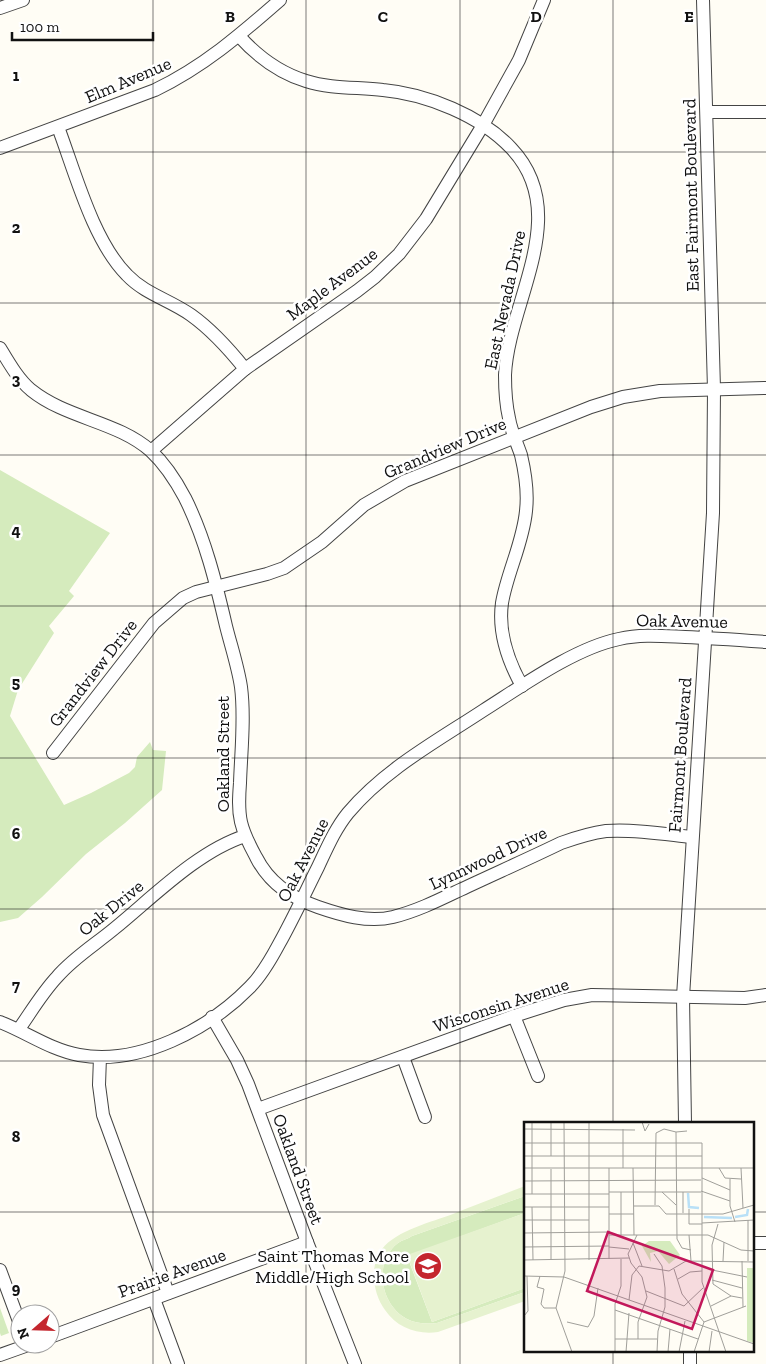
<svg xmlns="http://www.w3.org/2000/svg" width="766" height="1364" font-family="'Zilla Slab',serif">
	<rect width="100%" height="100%" fill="#fffdf5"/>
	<g fill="#d5ebbd">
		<path d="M0,470l110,63 -41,58 5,5 -25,30 5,7 -36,57 -8,26 54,89 27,-12 38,-20 6,-6 2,-10 13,-15 3,8 13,1 -4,39 -37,33 -39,31 -44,43 -24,21 -18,4z"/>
		<path d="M525,1196v17l-118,43 25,66 93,-34v4l-88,31c-10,1 -20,1 -30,-4 -27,-14 -34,-57 -9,-76 4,-3 10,-4 14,-7z"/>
		<path d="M0,1308l9,25 -8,3 -1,-3z"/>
	</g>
	<g fill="#e6f2cf">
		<path d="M525,1186v10l-113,40c-4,3 -10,4 -14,7 -25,19 -18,62 9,76 10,5 20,5 30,4l88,-31v9l-87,31c-20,3 -41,-4 -53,-22 -12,-16 -16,-44 -3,-61 15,-19 50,-27 71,-35 24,-10 48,-19 72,-28z"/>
		<path d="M525,1213v75l-93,34 -25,-67z"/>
	</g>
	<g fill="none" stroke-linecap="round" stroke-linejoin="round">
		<defs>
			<g id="minor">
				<path d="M0,8l23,-8"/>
				<path d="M239,36c18,20 41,37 67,45 25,8 52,6 77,9 44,4 98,26 128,58 63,66 -3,154 -6,227 0,14 1,30 4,43 2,13 8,25 12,37 4,17 7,39 5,56 -3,32 -19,62 -24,92 -4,29 6,58 20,83"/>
				<path d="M707,112h59"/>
				<path d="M58,127c17,45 35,114 69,148 18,19 43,25 64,40 21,15 38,34 54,54"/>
				<path d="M0,148l155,-58c48,-23 85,-55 125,-90"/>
				<path d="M0,348c9,15 18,31 31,42 36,29 86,31 120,61 14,13 25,30 34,47 20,40 31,85 41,128 5,20 12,41 15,61 4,31 0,65 -1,96 -1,13 -2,26 1,39 3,13 9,24 15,35 13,26 35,41 62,50 23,8 50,16 75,10 24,-6 46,-17 67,-27 34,-16 68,-31 101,-47 14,-5 30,-10 45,-12 28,-2 58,3 86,6"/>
				<path d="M151,451l94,-82 112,-78 18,-14 24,-23 27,-35 57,-94 36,-65 25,-60"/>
				<path d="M53,753l101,-130 29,-25 13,-6 71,-18 17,-6 38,-26 42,-37 41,-24 186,-74 32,-10 37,-6 106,-3"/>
				<path d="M514,1016l24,60"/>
				<path d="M212,1017l25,43 11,24 59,158 48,122"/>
				<path d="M0,1022c26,10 51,28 79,33 60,11 130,-26 171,-68 12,-12 21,-28 29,-43 14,-25 26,-51 39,-77 9,-19 17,-38 30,-54 37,-44 89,-72 136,-103 38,-24 91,-62 135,-71 22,-5 43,-3 66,-2 27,1 54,3 81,5"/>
				<path d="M19,1029c12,-17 23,-36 38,-52 16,-19 39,-33 58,-49 38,-31 83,-77 130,-92"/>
				<path d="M100,1057l-1,28 4,30 65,178"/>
				<path d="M403,1057l22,60"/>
				<path d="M258,1109l256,-93 50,-16 28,-5 153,3 21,-3"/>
				<path d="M685,1123l-2,-126 30,-484 1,-124 -11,-389"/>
				<path d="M752,1243h14"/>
				<path d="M0,1270l20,54"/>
				<path d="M154,1299l24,65"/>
				<path d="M50,1337l257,-95"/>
				<path d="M690,1350v14"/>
				<path d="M0,1355l31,-11"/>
			</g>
		</defs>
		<use href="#minor" stroke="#444" stroke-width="14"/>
		<use href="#minor" stroke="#fff" stroke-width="12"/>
	</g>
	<path fill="none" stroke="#111" stroke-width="1" stroke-opacity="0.55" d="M153,0v1364M306,0v1364M460,0v1364M613,0v1123M0,152h766M0,303h766M0,455h766M0,606h766M0,758h766M0,909h766M0,1061h766M0,1212h525M752,1212h14M613,1350v14"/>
	<defs>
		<symbol id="school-disc" viewBox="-11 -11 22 22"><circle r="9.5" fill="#c4262e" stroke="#fff"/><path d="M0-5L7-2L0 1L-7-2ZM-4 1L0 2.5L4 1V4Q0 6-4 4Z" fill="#fff"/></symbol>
	</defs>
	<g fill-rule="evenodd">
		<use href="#school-disc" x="412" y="1250" width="32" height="32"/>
	</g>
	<g text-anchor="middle" stroke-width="5" stroke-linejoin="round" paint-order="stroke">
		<g font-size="18" fill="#111" stroke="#fff">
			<text transform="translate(128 80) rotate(-23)" y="6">Elm Avenue</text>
			<text transform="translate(691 195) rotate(-91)" y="6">East Fairmont Boulevard</text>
			<text transform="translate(332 284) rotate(-37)" y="6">Maple Avenue</text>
			<text transform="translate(505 300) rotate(-78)" y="6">East Nevada Drive</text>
			<text transform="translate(445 448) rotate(-23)" y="6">Grandview Drive</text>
			<text transform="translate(682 621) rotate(1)" y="6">Oak Avenue</text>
			<text transform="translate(93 673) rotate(-52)" y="6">Grandview Drive</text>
			<text transform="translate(223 754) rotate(-90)" y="6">Oakland Street</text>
			<text transform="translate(680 755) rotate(-86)" y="6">Fairmont Boulevard</text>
			<text transform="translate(488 858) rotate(-25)" y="6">Lynnwood Drive</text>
			<text transform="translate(303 860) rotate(-63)" y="6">Oak Avenue</text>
			<text transform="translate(111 908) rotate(-39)" y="6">Oak Drive</text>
			<text transform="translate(501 1005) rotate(-18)" y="6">Wisconsin Avenue</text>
			<text transform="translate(298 1169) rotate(70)" y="6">Oakland Street</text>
			<text transform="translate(172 1273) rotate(-20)" y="6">Prairie Avenue</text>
		</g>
		<g font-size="18" fill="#111" stroke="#fff" text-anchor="end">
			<text x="409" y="1262">Saint Thomas More<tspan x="409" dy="21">Middle/High School</tspan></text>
		</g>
	</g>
	<g transform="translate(524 1122)">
		<rect width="230" height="230" fill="#fffdf5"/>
		<path d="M125,119h21l10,14 -11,9 -11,-13 -8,2 1,9 -9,-16zM223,146h7v75l-7,-2z" fill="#d5ebbd"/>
		<path fill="none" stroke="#b9e0f7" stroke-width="2.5" d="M164,71l1,14 10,1M180,95l28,1M211,95l12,-2 1,-6"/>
		<path fill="none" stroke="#a09f9a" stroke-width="1" d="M8,0v72M40,0l1,149 -9,37 16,44M65,0v138M118,0l3,9 4,-7M0,7l111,1M152,10l1,107 5,9 9,2M0,21h178v139l24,70M0,34h178M27,34v-34M0,46h230M85,46v91M99,46v-39M109,46l1,67M195,46l6,10 16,1M217,46l2,40M27,47v91M178,56l28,12M206,57v27l5,16M0,59l177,-1M177,69l29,10M85,70h92M97,70v43M138,70l14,13M159,70v21M0,72h85M131,83l1,-72 8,-4 12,3 11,-1M110,84h25l7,8h57l31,-9M0,85h85M8,85l1,53M165,87v15h13M85,92h25M0,98h65M178,101l52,-3M194,102l-6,21 1,39 18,12 11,2M0,111l85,-1M85,113h99l33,15 13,1M113,113l-9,19 3,9 11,14 5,20 -9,25v17M165,113l2,26M109,121l9,23M0,125l85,-1M85,125l20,2M130,132l8,12 3,22v19l-7,24 -1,21M0,138l105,-2M199,139l1,-19M218,139l1,46M224,139v-41M150,147l8,25 22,28 -10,30M188,148l35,7M0,154l40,1M16,154l-3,11 7,2 -3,15 3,4h12M40,155l190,67M154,157l12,-7 12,-1M188,158l30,8M122,169l38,15 19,-18M105,178l3,-25 7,-9 30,5 17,-10 68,1M187,184l20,-10M91,188l83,29M0,194l4,-5 -1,-35M43,200l21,5 6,-11 4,-28M180,200l42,-16M91,217h42M91,230v-48l6,-18v-27M102,230l3,-39M144,230l2,-23M155,230l6,-31M185,230l3,-21"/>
		<path fill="#c2185b" fill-opacity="0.15" stroke="#c2185b" stroke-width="2.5" d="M84,110l105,38 -21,59 -105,-38z"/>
		<rect width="230" height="230" fill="none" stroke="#111" stroke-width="2.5"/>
	</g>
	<g font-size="16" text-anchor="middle" font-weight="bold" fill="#111" stroke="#fff" stroke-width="5" stroke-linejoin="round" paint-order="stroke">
		<text x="230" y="22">B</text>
		<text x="383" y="22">C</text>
		<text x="536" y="22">D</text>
		<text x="689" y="22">E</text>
		<text x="16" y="81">1</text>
		<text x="16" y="233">2</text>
		<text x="16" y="385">3</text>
		<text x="16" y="536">4</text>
		<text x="16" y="688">5</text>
		<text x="16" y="839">6</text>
		<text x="16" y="991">7</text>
		<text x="16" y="1142">8</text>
		<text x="16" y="1294">9</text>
	</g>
	<g transform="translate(35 1329) rotate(250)"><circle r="24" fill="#ffffff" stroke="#a0a0a0"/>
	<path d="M0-4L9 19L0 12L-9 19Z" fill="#c4262e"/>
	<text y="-8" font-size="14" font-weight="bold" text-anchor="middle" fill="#111111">N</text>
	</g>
	<path d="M12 32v8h141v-8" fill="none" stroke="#111111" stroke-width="2.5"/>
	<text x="20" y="32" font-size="15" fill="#111111" stroke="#ffffff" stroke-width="4" paint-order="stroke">100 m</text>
</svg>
